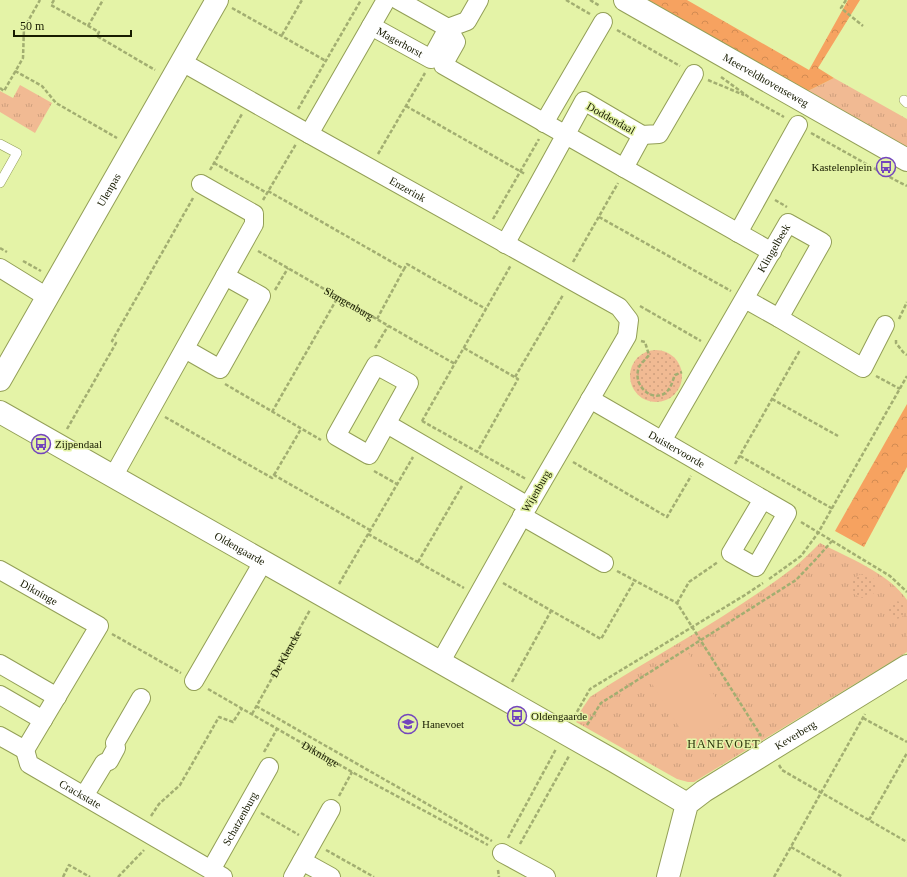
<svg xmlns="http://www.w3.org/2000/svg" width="907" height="877" font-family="'Times New Roman',serif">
	<defs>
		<pattern id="grass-tufts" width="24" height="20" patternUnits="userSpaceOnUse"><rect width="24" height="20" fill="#f1ba93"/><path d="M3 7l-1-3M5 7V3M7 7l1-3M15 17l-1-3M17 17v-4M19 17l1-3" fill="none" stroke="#ce9f7d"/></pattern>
		<pattern id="forest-crowns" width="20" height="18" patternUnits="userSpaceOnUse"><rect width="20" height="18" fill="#f6a260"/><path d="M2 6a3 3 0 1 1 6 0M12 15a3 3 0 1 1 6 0" fill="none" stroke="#d28b52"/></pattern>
		<pattern id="park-dots" width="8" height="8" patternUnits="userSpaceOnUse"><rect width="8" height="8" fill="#f1ba93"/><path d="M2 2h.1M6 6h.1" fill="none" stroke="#ce9f7d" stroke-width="1.8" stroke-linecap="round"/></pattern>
	</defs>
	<rect width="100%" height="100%" fill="#e4f3a7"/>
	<g fill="url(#grass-tufts)">
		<path d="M834,78l73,41v30l-101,-57z"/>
		<path d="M20,85l32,18 -17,30 -35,-21v-21l13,7z"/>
		<path d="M820,543c27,14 70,31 87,57v52l-213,130h-6l-11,-3 -101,-57 4,-10 10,-15c67,-43 139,-80 203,-129 9,-7 18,-16 27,-25z"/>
	</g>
	<g fill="url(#forest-crowns)">
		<path d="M645,0h42l122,70 39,-70h12l-42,68 16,10 -28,14z"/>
		<path d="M907,404v63l-43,80 -29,-16z"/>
	</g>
	<g fill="url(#park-dots)">
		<circle cx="656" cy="376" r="26"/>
		<circle cx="864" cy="586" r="12"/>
		<circle cx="896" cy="610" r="9"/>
	</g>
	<path fill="#f1ba93" d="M687,651l43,70 -39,25 -44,-70z"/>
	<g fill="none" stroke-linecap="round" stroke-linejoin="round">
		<defs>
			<g id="lane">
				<path d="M904,100l3,3"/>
				<path d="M0,144l17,9 -17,30"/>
			</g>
			<g id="street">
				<path d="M479,0l-12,21 -19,7 8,14 -13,23 181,103 18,-33 -58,-34c-26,48 -52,95 -79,143"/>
				<path id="s4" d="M371,26l60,33 17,-31 -50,-28"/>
				<path id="s5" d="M182,62l127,72 310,173 10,13 -2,16 -99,170 -88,157"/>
				<path d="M544,123l59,-101"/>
				<path d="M309,134l77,-134"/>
				<path d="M642,135l17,-1 35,-60"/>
				<path d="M624,168l148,84"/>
				<path d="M738,233l60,-108"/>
				<path d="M0,268l47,29"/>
				<path d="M779,318l84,50 22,-43"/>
				<path d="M185,349l35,20 41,-73 -36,-20"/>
				<path d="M376,365l33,18 -40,72 -33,-19z"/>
				<path id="s6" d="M590,399c66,38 132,76 197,114l-31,54 -25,-14 32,-54"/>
				<path d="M387,424l141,82"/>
				<path id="s7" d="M662,441l126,-218 34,19 -43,76 -34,-19"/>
				<path d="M113,477l141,-253v-10l-53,-30"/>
				<path d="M522,516l82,47"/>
				<path id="s8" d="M0,570l99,56 -74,124 -25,-14"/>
				<path d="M0,664l57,33"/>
				<path d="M194,681l69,-119"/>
				<path d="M0,695l43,25"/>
				<path id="s9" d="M25,750l4,14 194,113"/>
				<path d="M84,796l20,-33 5,-2 7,-13 -1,-5 26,-45"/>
				<path d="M502,853l44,24"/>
				<path d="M302,861l29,16"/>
				<path id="s10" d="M211,870l58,-103"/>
				<path d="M293,877l38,-68"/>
			</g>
			<g id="secondary">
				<path id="s11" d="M0,380l217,-380"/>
				<path id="s12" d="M0,412l614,349 73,43"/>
				<path id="s13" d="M668,877l19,-73 17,-13 203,-125"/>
			</g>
			<g id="primary">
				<path id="s14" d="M625,0l282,160"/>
			</g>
		</defs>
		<use href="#lane" stroke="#939f57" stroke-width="10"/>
		<use href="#street" stroke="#939f57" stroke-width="20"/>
		<use href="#secondary" stroke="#939f57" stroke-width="24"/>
		<use href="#primary" stroke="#939f57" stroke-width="24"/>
		<g stroke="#a2ae71" stroke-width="2.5" stroke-dasharray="4 2" stroke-linecap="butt">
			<path d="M54,0l-3,5 48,27 -2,4 58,34"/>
			<path d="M566,0l24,14"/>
			<path d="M590,0l10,6"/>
			<path d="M846,0l-5,8 22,18"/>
			<path d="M232,8l94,53"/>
			<path d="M88,26l15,-26"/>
			<path d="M617,30l63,36"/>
			<path d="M282,35l20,-35"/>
			<path d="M15,71l27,15 14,17 61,35"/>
			<path d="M721,77l29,21 34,19"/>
			<path d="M708,80l36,15"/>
			<path d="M0,88l4,3 19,-33 1,-30 16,-28"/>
			<path d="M406,106l119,68"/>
			<path d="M298,109l63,-109"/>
			<path d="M811,133l84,47 12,6"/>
			<path d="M378,154l47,-81"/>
			<path d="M214,163l53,30"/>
			<path d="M210,170l32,-56"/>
			<path d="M268,191l136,78 3,-5 79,45"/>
			<path d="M263,200l33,-56"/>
			<path d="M775,200l12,7"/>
			<path d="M599,217l132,74"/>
			<path d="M493,219l46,-80"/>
			<path d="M0,248l7,4"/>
			<path id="s1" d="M258,251l197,113"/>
			<path d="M23,261l18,10"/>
			<path d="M573,262l45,-79"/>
			<path d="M275,290l13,-22"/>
			<path d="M640,306l7,4"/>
			<path d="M647,310l54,31"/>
			<path d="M377,319l27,-50"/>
			<path d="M899,319l8,-17"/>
			<path d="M896,340v3l7,9 4,3"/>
			<path d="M641,341l4,1 4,13c-3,4 -8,8 -10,12 -8,21 18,39 30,22 3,-4 4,-10 6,-14l7,-3"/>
			<path d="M375,348l13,-22"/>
			<path d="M464,348l54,31 -41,73"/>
			<path d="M876,376l24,13"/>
			<path d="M515,377l48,-82"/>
			<path d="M225,384l96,56"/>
			<path d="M772,399l66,37"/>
			<path d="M272,412l66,-115"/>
			<path d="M165,417l107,61 2,-3 96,55"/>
			<path d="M422,421l104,58"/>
			<path d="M422,421l89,-156"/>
			<path d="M67,429l49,-86 -4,-2 81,-143"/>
			<path d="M740,456l93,53"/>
			<path d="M573,462l94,55 24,-41"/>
			<path d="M735,464l65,-114"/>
			<path d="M374,471l23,13"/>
			<path d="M274,475l27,-46"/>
			<path d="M801,522l89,54 17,16"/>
			<path d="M368,534l96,54"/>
			<path d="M418,562l44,-76"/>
			<path d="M617,571l60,32 84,133"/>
			<path d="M769,579l32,-23 17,-23 89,-157"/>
			<path d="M503,583l98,56 34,-59"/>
			<path d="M339,584l74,-127"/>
			<path d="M677,603l12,-21 29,-20"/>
			<path d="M112,634l69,39"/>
			<path d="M512,682l39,-71"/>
			<path id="s2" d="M208,689l144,83 136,73"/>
			<path d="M256,706l236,135"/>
			<path id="s3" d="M252,714l58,-104"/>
			<path d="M574,717l16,-28 155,-94 18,-12"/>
			<path d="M863,718l44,24"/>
			<path d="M587,725l14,-22 195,-123 21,-22 15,-17"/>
			<path d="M264,752l13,-23"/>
			<path d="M779,765l3,5 125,72"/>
			<path d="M339,796l13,-24"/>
			<path d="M261,813l38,22"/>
			<path d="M151,816l8,-12 21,-19 39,-68 14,5 9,-14"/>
			<path d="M869,820l38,-67"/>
			<path d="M508,838l48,-89"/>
			<path d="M520,844l49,-88"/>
			<path d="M791,847l52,30"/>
			<path d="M326,850l48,27"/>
			<path d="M498,870l1,7"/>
			<path d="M63,877l6,-12 21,12"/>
			<path d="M118,877l26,-27"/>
			<path d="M774,877l91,-163"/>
		</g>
		<use href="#lane" stroke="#fff" stroke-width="9"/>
		<use href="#street" stroke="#fff" stroke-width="18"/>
		<use href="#secondary" stroke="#fff" stroke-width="22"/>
		<use href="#primary" stroke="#fff" stroke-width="22"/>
	</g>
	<defs>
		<symbol id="bus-ring" viewBox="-11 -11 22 22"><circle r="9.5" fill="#e4f3a7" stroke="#7345bd" stroke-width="1.5"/><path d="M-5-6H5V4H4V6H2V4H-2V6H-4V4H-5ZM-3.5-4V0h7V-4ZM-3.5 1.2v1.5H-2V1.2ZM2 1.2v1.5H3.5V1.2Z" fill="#7345bd"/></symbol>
		<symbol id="school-ring" viewBox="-11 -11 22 22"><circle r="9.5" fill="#e4f3a7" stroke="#7345bd" stroke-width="1.5"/><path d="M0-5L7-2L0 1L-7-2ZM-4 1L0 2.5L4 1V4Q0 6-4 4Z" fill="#7345bd"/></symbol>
	</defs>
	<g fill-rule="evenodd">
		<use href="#bus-ring" x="875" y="156" width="22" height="22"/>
		<use href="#bus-ring" x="30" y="433" width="22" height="22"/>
		<use href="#bus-ring" x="506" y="705" width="22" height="22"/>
		<use href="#school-ring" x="397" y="713" width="22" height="22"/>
	</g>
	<g text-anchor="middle" stroke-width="3" stroke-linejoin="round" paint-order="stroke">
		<g font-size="11" fill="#171b00" stroke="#e4f3a7">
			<text dy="4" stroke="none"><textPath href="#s4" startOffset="33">Magerhorst</textPath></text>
			<text dy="4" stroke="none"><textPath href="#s14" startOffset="162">Meerveldhovenseweg</textPath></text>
			<text transform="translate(611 118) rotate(29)" y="4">Doddendaal</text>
			<text dy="4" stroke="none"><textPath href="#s5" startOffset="259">Enzerink</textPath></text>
			<text dy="4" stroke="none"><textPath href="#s11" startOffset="219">Ulenpas</textPath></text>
			<text dy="4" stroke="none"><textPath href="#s7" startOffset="223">Klingelbeek</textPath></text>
			<text dy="4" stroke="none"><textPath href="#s1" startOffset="105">Slangenburg</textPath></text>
			<text dy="4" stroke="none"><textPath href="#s6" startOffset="100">Duistervoorde</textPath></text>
			<text transform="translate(536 491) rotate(-60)" y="4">Wijenburg</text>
			<text dy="4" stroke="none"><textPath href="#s12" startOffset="276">Oldengaarde</textPath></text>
			<text dy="4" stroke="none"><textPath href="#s8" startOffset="45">Dikninge</textPath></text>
			<text dy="4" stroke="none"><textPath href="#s3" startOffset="69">De Klencke</textPath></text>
			<text dy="4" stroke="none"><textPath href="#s13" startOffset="204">Keverberg</textPath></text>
			<text dy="4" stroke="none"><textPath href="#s2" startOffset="130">Dikninge</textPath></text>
			<text dy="4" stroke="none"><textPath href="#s9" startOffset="74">Crackstate</textPath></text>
			<text dy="4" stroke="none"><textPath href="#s10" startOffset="59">Schatzenburg</textPath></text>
		</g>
		<g font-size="11" fill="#171b00" stroke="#e4f3a7" text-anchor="start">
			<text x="872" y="171" text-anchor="end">Kastelenplein</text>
			<text x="55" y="448">Zijpendaal</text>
			<text x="531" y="720">Oldengaarde</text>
			<text x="422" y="728">Hanevoet</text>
		</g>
		<g font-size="12" letter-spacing="1" fill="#2d330c" stroke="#e4f3a7">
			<text x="724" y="748">HANEVOET</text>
		</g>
	</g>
	<path d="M14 30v6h117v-6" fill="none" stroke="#171b00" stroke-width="2"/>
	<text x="20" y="30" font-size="12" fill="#171b00" stroke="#e4f3a7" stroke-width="3" paint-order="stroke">50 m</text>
</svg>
